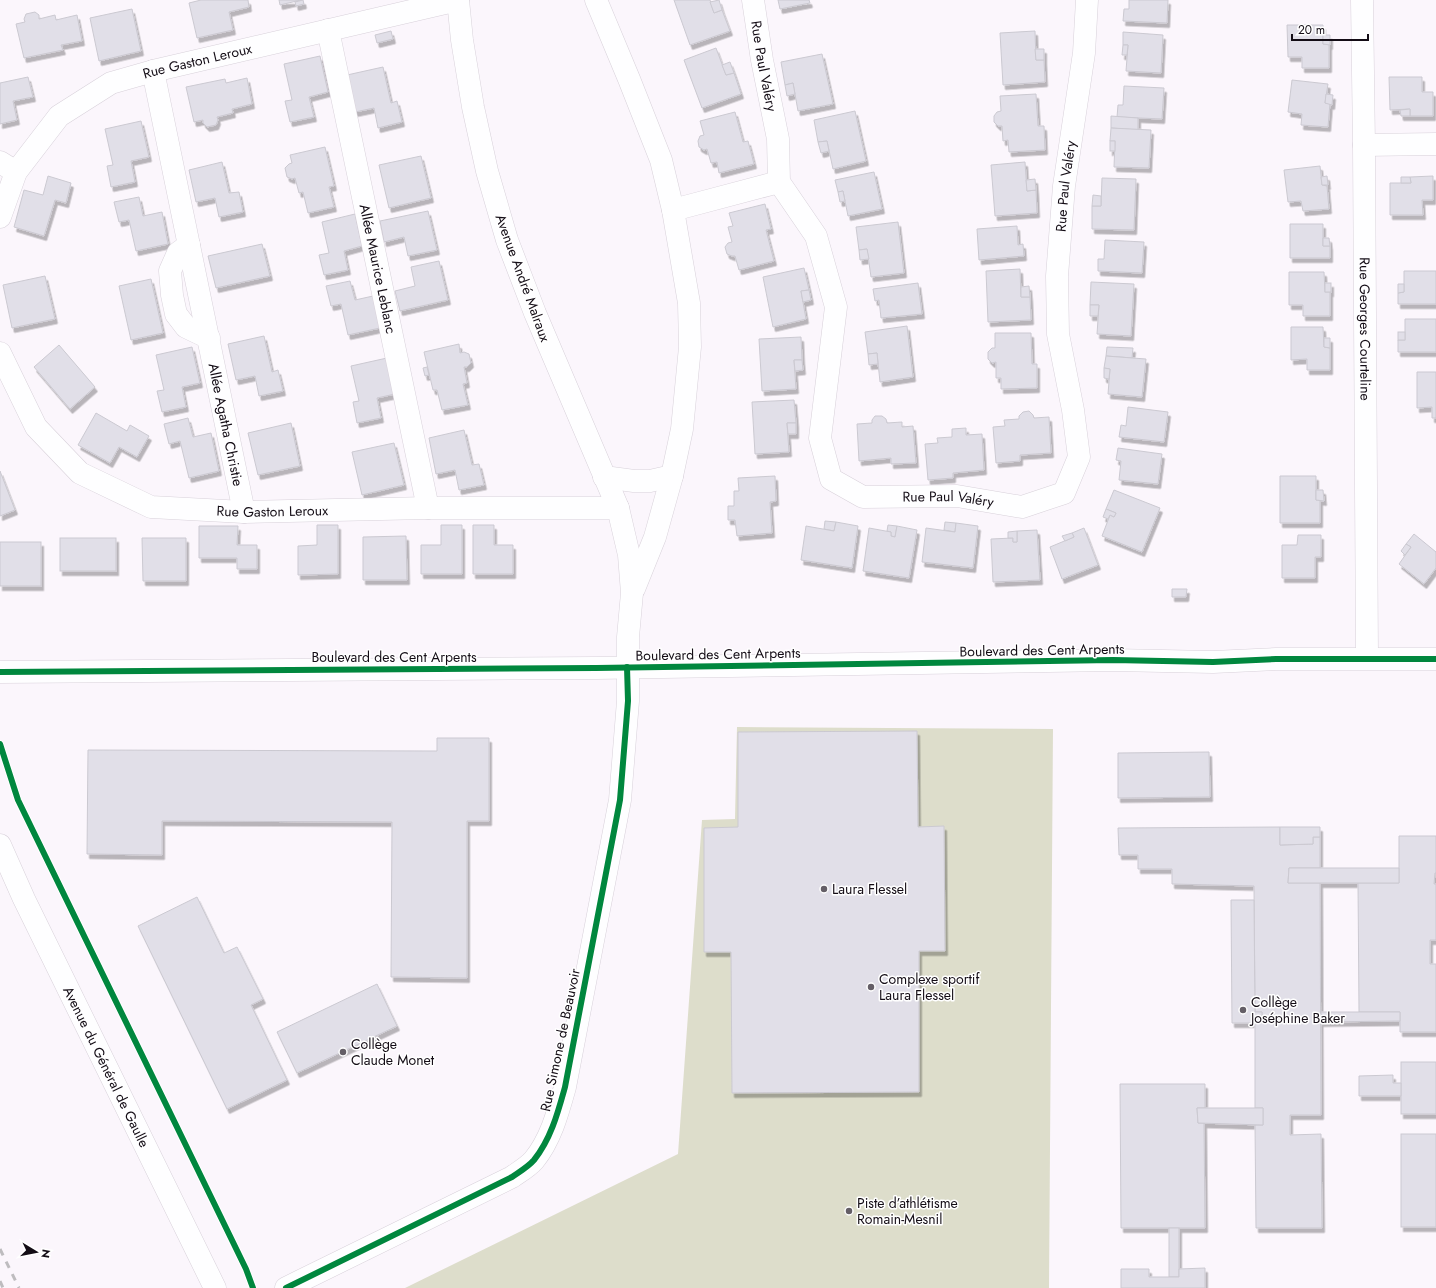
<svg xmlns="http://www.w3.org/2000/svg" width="1436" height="1288" font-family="Jost,sans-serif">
	<defs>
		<filter id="shadow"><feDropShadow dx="2.5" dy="4.5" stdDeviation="0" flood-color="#0004"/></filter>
	</defs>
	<rect width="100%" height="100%" fill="#fbf6fc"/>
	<path fill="#ddddcb" d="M737,727l316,2 -4,559h-644l273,-134 24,-334 33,-1z"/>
	<g fill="#e1dfe8" stroke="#cbc9d1" filter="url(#shadow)">
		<path d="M201,0h47l1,7 -20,5 4,18 -36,8 -8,-35z"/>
		<path d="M279,0h22l-21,5z"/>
		<path d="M303,0l1,4 -8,2 -1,-4z"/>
		<path d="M674,0h36l4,13 8,-3 8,21 -40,14z"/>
		<path d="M719,0l3,10 -8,3 -4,-11z"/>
		<path d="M778,0h31l1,3 -30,6z"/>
		<path d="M1129,0h39l-1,23 -44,-2 1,-12h5z"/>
		<path d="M132,9l9,42 -42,10 -9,-43z"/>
		<path d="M35,12l4,3v4l16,-4 1,5 21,-5 5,26 -21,4 2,5 -39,8 -8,-34 9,-2 -1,-3 2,-5z"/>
		<path d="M1287,25h36v19h6v24h-27v-11h-14z"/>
		<path d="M391,31l2,8 -16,4 -2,-8z"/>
		<path d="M1035,31l1,29h8l1,22 -42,3 -3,-52z"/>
		<path d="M1123,32l40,3 -2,38 -35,-2 2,-26h-5z"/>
		<path d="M1323,35h7v10l-7,-1z"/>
		<path d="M1123,45h5l-1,10h-5z"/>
		<path d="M716,48l10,27 8,-2 7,21 -39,14 -18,-48z"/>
		<path d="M1035,49h9v11h-8z"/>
		<path d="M822,54l11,50 -35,7 -5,-28 -8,2 -4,-23z"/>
		<path d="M320,56l8,36 -19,5 5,20 -24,5 -5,-21 7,-1 -8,-36z"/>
		<path d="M730,62l4,11 -8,2 -4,-10z"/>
		<path d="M383,67l8,36 6,-2 5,21 -24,6 -4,-20 -19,4 -8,-37z"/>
		<path d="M28,77l5,20 -20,4 4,19 -17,4v-41z"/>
		<path d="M1389,77h33v15h11v24h-23v-7l-20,1z"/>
		<path d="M247,78l5,26 -20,5 1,4 -16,4 1,3 -2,5 -9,2 -4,-4v-3l-9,2 -8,-35 39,-8 1,4z"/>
		<path d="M1292,80l36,4 -3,19h5l-2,24 -27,-2 1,-11 -14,-2z"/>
		<path d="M793,83l2,11 -8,2 -2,-11z"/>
		<path d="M1124,86l40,2 -2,31 -45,-2 1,-12h5z"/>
		<path d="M1036,94l2,32h6l1,24 -36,2 -1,-12 -5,1 -1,-15h-4l-4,-4v-6l3,-4 4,-1 -1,-15z"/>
		<path d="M1326,94l7,1 -1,10 -7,-2z"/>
		<path d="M1410,109v7h-9l-1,-6z"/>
		<path d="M855,111l11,50 -33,8 -6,-28 -9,1 -4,-22z"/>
		<path d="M735,112l8,30 5,-1 6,23 -35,9 -2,-11 -6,1 -4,-14 -3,1 -5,-3 -1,-6 2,-5 4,-1 -4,-14z"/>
		<path d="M1111,116l27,2v12l-27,-2z"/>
		<path d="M141,121l8,36 -18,4 4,21 -24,5 -4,-21 6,-1 -8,-36z"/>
		<path d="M1111,128l40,2 -2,38 -35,-1 1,-26h-5z"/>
		<path d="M827,141l2,10 -8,2 -3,-11z"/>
		<rect x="1110" y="141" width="5" height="10"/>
		<path d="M325,147l9,39 -5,1 5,20 -26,6 -5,-21 -4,1 -4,-15 -3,1 -5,-2 -2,-9 4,-4 3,-1 -2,-8z"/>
		<path d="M421,156l10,42 -42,10 -10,-43z"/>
		<path d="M222,162l7,31 10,-1 4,20 -24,5 -4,-19 -19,4 -7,-32z"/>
		<path d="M1025,162l2,29 9,-1 1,23 -42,3 -4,-51z"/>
		<path d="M1320,166l2,19 5,1 2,23 -26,2 -2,-10 -13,1 -4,-32z"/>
		<path d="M874,172l8,37 -34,7 -5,-25 -5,1 -3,-12z"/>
		<path d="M48,176l23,7 -5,20 -11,-3 -11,36 -30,-9 10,-37 19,5z"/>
		<path d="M1327,176l1,9h-6l-1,-8z"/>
		<path d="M1433,176v24h-11l1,15h-33v-32h21l-1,-6z"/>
		<path d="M1401,177h9l1,6h-10z"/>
		<path d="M1102,178l34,1 -2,51 -42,-1v-23h9z"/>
		<path d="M1035,179l1,11 -9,1 -1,-11z"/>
		<path d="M843,191l2,10 -5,1 -2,-10z"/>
		<path d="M1093,195l8,1v10h-9z"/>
		<path d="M139,197l4,19 19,-4 6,32 -32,7 -7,-31 -10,2 -5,-20z"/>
		<path d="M765,204l6,25 -5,1 8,31 -35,9 -4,-14h-3l-5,-2 -2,-7 3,-4 4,-1 -4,-15 5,-1 -4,-13z"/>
		<path d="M428,211l9,39 -29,6 -4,-19 -20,5 -4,-21z"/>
		<path d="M355,214l7,32 -18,5 4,19 -24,5 -5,-20 10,-2 -7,-31z"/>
		<path d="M898,222l6,51 -33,4 -4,-28 -8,1 -3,-23z"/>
		<path d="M1290,224h33v22h7v12h-40z"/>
		<path d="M1017,226l1,19 5,-1 1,12 -45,4 -2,-31z"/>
		<path d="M1323,238h6l1,8h-7z"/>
		<path d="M1105,240l39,2 -2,31 -44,-2v-12h6z"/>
		<path d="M262,244l8,32 -54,12 -8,-32z"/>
		<path d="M867,249l2,10 -9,1 -1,-10z"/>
		<path d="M439,261l9,39 -48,11 -5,-20 20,-5 -4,-19z"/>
		<path d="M804,268l5,22 -8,1 5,28 -33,8 -10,-50z"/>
		<path d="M1020,269l1,28h9l1,23 -43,2 -2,-51z"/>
		<path d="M1404,271h32v33h-38v-11l6,-1z"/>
		<path d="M1289,272h35l1,20h5v24h-27v-11h-14z"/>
		<path d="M45,276l10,43 -43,9 -9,-43z"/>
		<path d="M151,279l12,54 -32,7 -12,-54z"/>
		<path d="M350,281l5,19 18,-4 7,32 -32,7 -7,-31 -10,2 -5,-20z"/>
		<path d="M1091,282l43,2 -3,52 -34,-2 2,-29h-9z"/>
		<path d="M918,283l4,31 -41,4 -2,-18 -4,1 -2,-12z"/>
		<rect x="1325" y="283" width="6" height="9"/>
		<path d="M1398,284h6v8l-6,1z"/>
		<path d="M1029,286l1,11h-9v-10z"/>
		<path d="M809,290l2,10 -8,2 -2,-11z"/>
		<path d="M1090,305h9l-1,11h-8z"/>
		<path d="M1405,319h31v33h-38v-12h7z"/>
		<path d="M907,326l6,51 -33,5 -3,-29 -9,1 -3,-22z"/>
		<path d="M1291,327h32l1,20 6,1v22h-23v-11l-16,1z"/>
		<rect x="1398" y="332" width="7" height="8"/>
		<path d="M995,333h36l1,31h5v24l-36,1v-11h-5v-16l-4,1 -4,-4v-7l4,-4h3z"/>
		<path d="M264,336l8,36 6,-2 5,21 -24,5 -4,-20 -19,4 -8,-36z"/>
		<path d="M801,337l1,23h-8l2,29 -34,2 -3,-52z"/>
		<path d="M1324,338h6v10l-6,-1z"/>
		<path d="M459,344l1,9 4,-1 5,2 2,9 -4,4h-3l3,16 -4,1 5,21 -26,5 -5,-20h-4l-9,-38z"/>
		<path d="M59,345l36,42 -25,22 -36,-42z"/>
		<path d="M192,347l8,36 -18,4 4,20 -24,5 -5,-21 7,-1 -8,-35z"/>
		<path d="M1107,347l26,1 -1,10 -26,-2z"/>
		<path d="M877,353l1,11 -9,1 -1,-11z"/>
		<path d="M1106,356l40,3 -4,38 -34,-3 2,-25 -6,-1z"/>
		<path d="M387,358l8,36 -18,4 4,20 -24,5 -4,-21 6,-1 -8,-35z"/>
		<path d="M794,360h8l1,10 -8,1z"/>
		<path d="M427,367l2,8 -4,1 -2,-8z"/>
		<path d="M1104,368l6,1 -1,10 -5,-1z"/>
		<path d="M1417,372h19v46h-4v-11l-15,1z"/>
		<path d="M794,400l2,23h-9l2,29 -34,2 -3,-52z"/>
		<path d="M1128,407l40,5 -4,30 -45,-5 2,-12 5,1z"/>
		<path d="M1029,411l4,4 1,3 15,-1 2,36 -31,2v6l-24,2 -3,-36 12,-1 -1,-6 15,-1v-3l4,-4z"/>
		<path d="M96,413l31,18 3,-6 19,11 -12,21 -18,-10 -9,16 -32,-18z"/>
		<path d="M875,416h7l4,3 1,4 15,-1v5l11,-1 3,37 -25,1v-6l-32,3 -2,-37 15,-1v-3z"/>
		<path d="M188,418l5,19 18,-4 8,38 -30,7 -9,-37 -11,3 -5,-20z"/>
		<path d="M291,423l9,43 -42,9 -10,-42z"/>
		<path d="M787,423h9v11h-8z"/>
		<path d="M966,428v7l16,-1 2,36 -31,3v5l-25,2 -3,-36 13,-1 -1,-5 15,-1v-8z"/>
		<path d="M464,430l8,35 7,-1 5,21 -25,5 -4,-20 -19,4 -7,-36z"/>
		<path d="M394,443l10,42 -42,10 -10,-43z"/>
		<path d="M1118,448l44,6 -4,30 -39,-4 2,-19 -5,-1z"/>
		<path d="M0,471l15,39 -15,6z"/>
		<path d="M775,476l1,25 -6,1 2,31 -35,3 -2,-16h-7v-14h6v-15h5l-1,-13z"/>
		<path d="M1280,476h36v24h4v23h-40z"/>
		<path d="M1114,490l46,18 -18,44 -40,-16 8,-21 4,2 2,-4 -10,-4z"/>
		<path d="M1316,490h7l1,11 -8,-1z"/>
		<path d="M1106,509l10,4 -2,4 -4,-2 -2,4 -5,-2z"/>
		<path d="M825,521l11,1 -2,9 -10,-2z"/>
		<path d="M836,522l22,4 -6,42 -51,-8 5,-34 28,5z"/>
		<path d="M945,522l11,1 -1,9 -11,-2z"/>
		<path d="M956,523l22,3 -5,42 -51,-6 4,-34 29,4z"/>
		<path d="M317,525h21v49l-40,1v-29l19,-1z"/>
		<path d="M441,525h21v49h-41v-29h20z"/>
		<path d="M473,525h21v20h19v29h-40z"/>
		<path d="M888,525l9,1 -2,11 -4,-1v-4l-4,-1z"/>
		<path d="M199,526h39l-1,19h20v24h-20v-11h-38z"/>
		<path d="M897,526l20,4 -8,48 -46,-7 6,-43 22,4v4l4,1z"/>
		<path d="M1084,528l14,37 -36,14 -12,-32 24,-10 -2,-4z"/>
		<path d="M1037,530l3,50 -47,2 -2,-43 22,-1v4h4v-11z"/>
		<path d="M1017,531v11h-4v-4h-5v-6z"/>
		<path d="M1072,533l2,4 -9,4 -3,-5z"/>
		<path d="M1414,534l22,18v16l-12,16 -25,-20 12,-17 -5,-3z"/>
		<path d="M1298,535h23v22h-6v21h-33v-33h15z"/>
		<path d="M406,536l1,44h-44v-43z"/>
		<rect x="60" y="538" width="56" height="33"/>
		<path d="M142,538h44v43h-43z"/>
		<rect x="0" y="542" width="41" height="44"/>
		<path d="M1406,544l5,3 -6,8 -4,-4z"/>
		<path d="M1172,589h15l-1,8h-14z"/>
		<path d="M917,731l1,96 26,-1 1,125h-26v141l-187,1 -1,-141h-27v-124l34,-1v-95z"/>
		<path d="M437,738h52v83h-22v157l-76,-1 1,-155 -230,-1v34l-75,-1 1,-104 349,1z"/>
		<path d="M1209,752l1,45 -92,1v-45z"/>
		<path d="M1280,827v18l33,-1v-7h7v31h-31l-1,15h32l1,232h-31v20l31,-1 1,94h-66l-1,-103h8v-17h-8v-86h7v-10h-7l-1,-126 -82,-2v-15h-34v-14h-19l-1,-27z"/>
		<path d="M1280,827h40v10h-7v7l-33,1z"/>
		<path d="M1399,836h37v37h-1l-1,11h2v56h-6v24h6v68h-36v-20h-41l-1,-129h41z"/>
		<path d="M1289,868h110v15h-111z"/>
		<path d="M197,897l27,56 13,-6 26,52 -12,6 36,75 -60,29 -89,-183z"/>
		<path d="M1231,900h23l1,112h7v10h-7v1h-23z"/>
		<path d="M377,984l20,42 -100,47 -20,-41z"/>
		<path d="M1321,1012h79v9l-79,1z"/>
		<rect x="1401" y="1062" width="35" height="52"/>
		<path d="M1393,1075v8h8v13h-42v-20z"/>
		<path d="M1120,1084h85v24h-8l1,15h6l1,105h-84z"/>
		<path d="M1197,1108h66v17l-65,-2z"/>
		<rect x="1401" y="1134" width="35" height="93"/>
		<rect x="1169" y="1228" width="10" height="49"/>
		<path d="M1205,1268v20h-84v-19h28v8h30v-8z"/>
	</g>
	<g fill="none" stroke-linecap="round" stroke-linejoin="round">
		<defs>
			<g id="minor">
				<path d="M596,0l33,79 32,81 12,50 16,93 1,44 -8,82 -10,47 -17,61 -21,52"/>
				<path id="s1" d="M753,0l9,60 16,79 1,43 37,54 20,71 -16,131 11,41 32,18 94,-1 65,11 42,-14 15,-36 -6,-47 -15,-76 -1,-58 7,-90 20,-133 3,-53"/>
				<path id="s2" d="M1362,0l2,145 3,513"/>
				<path id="s3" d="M328,30l100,478"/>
				<path id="s4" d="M153,71l91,441"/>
				<path d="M1364,145l72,-1"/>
				<path d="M0,162l16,10"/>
				<path d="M673,210l106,-28"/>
				<path id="s5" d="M0,217l16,-45 43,-56 52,-33 42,-12 305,-71"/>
				<path d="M189,245l-11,8 -8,18 2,24 4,19 10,13 23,11"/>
				<path id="s6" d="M0,353l36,74 44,46 71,34 93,5 184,-4h190"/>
				<path d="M604,477l30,4h16l22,-5"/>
				<path d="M0,672l596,-4 517,-8 100,2 63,-3h160"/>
				<path d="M286,1288l226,-111c7,-5 16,-10 22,-17 17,-21 24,-48 31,-73l55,-287 8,-99v-64l4,-44 -3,-38 -11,-47 -83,-195 -28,-73 -20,-69 -14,-64 -11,-67 -4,-40"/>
			</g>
			<g id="major">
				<path id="s7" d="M0,845l24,54 191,389"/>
			</g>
		</defs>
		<use href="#minor" stroke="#d8d1da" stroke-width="23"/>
		<use href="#major" stroke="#d8d1da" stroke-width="23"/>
		<use href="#minor" stroke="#fefeff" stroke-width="22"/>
		<use href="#major" stroke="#fefeff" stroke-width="22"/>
		<g stroke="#bebcbf" stroke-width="3" stroke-dasharray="7 7" stroke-linecap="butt">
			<path d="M0,1249l19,39"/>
			<path d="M0,1281l3,7"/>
		</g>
		<defs>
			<g id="cycleway">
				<path d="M0,672l596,-4 517,-8 100,2 63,-3h160"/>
				<path d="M0,744l18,56 228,469 7,19"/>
				<path d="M286,1288l226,-111c7,-5 16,-10 22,-17 17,-21 24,-48 31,-73l55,-287 8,-99 -1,-34"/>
			</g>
		</defs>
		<use href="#cycleway" stroke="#fff" stroke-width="8"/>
		<use href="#cycleway" stroke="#00873e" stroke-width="6"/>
	</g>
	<g fill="#645e66" stroke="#fff" stroke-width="1.5">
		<circle cx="824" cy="889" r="4"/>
		<circle cx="871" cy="987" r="4"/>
		<circle cx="1243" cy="1010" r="4"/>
		<circle cx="343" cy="1052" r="4"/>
		<circle cx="849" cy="1211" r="4"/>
	</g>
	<g text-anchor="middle" stroke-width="3" stroke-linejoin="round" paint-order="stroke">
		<g font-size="14" fill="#130c15" stroke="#fff">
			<text dy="5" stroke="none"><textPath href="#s5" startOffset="269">Rue Gaston Leroux</textPath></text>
			<text dy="5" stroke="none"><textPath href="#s1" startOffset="67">Rue Paul Valéry</textPath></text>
			<text dy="5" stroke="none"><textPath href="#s1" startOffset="1051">Rue Paul Valéry</textPath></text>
			<text dy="5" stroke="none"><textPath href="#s3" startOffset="244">Allée Maurice Leblanc</textPath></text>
			<text transform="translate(523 278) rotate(70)" y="5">Avenue André Malraux</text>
			<text dy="5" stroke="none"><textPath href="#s2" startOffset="329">Rue Georges Courteline</textPath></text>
			<text dy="5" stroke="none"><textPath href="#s4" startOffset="361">Allée Agatha Christie</textPath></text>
			<text dy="5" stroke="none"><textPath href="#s1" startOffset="620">Rue Paul Valéry</textPath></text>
			<text dy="5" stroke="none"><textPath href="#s6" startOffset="346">Rue Gaston Leroux</textPath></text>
			<text transform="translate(1042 650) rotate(-1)" y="5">Boulevard des Cent Arpents</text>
			<text transform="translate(718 654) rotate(-1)" y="5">Boulevard des Cent Arpents</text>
			<text x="394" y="662">Boulevard des Cent Arpents</text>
			<text transform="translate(560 1040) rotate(-78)" y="5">Rue Simone de Beauvoir</text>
			<text dy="5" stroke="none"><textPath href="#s7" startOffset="246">Avenue du Général de Gaulle</textPath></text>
		</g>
		<g font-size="14" fill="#130c15" stroke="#fff" text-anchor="start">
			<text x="832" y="894">Laura Flessel</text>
			<text x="879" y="984">Complexe sportif<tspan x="879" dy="16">Laura Flessel</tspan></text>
			<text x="1251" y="1007">Collège<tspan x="1251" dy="16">Joséphine Baker</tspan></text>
			<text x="351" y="1049">Collège<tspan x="351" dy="16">Claude Monet</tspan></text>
			<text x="857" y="1208">Piste d’athlétisme<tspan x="857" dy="16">Romain-Mesnil</tspan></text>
		</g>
	</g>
	<g transform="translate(36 1252) rotate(100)" stroke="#ffffff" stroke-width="3" paint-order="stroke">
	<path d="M0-3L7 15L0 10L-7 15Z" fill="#130c15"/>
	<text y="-6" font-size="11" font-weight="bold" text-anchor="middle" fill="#130c15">N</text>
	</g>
	<path d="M1292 34v6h76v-6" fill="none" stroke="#130c15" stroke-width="2"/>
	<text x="1298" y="34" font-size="12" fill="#130c15" stroke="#ffffff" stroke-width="3" paint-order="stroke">20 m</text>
</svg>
